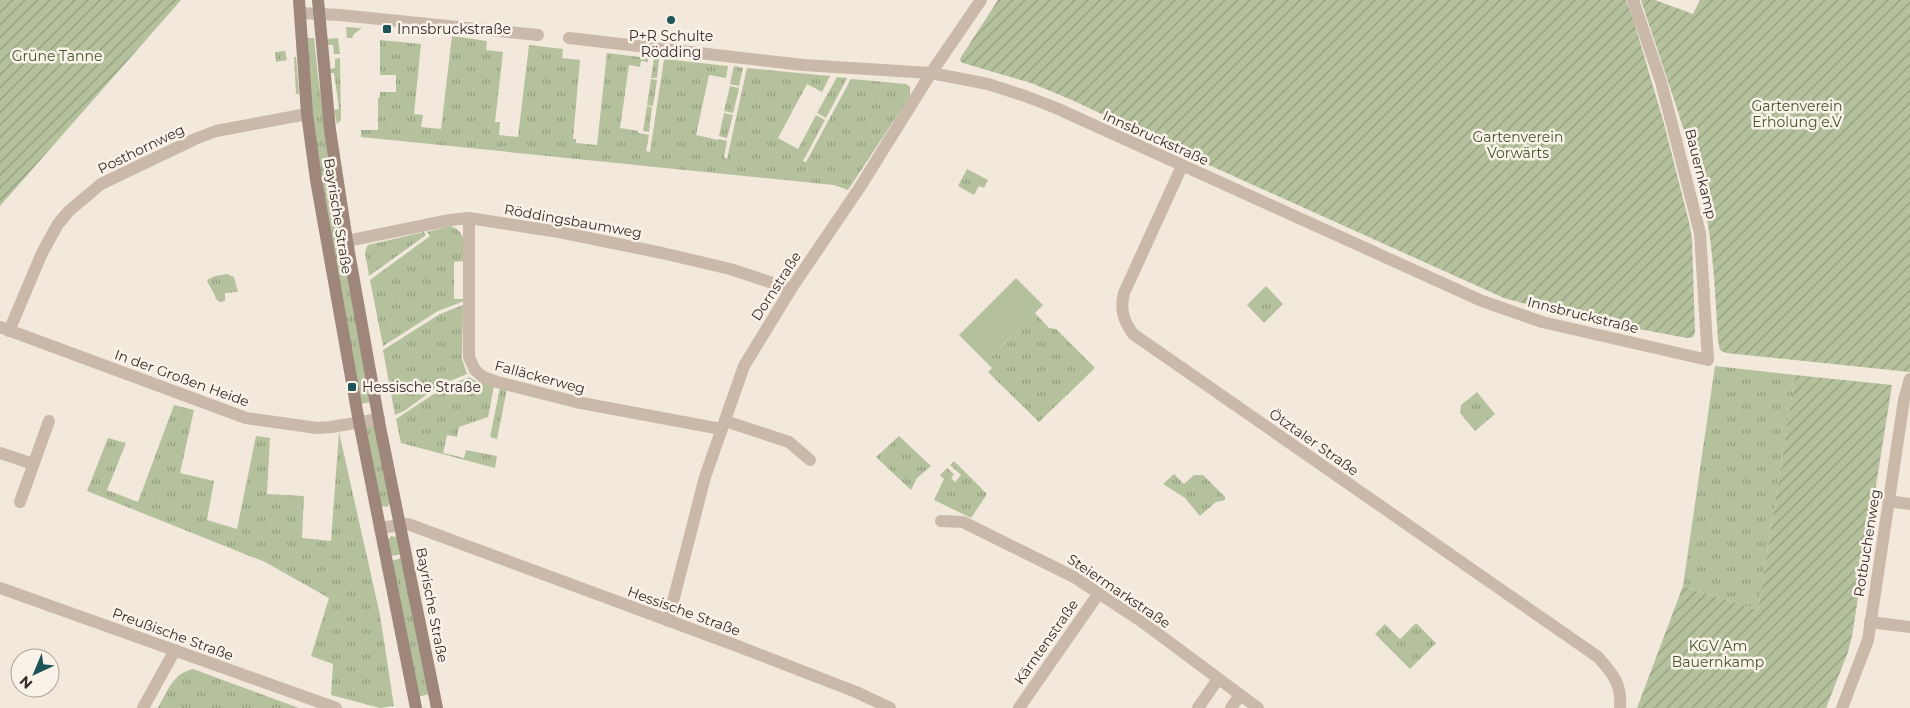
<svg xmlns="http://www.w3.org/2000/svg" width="1910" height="708" font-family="Montserrat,sans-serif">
	<defs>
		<pattern id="grass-tufts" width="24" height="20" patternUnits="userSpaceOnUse" patternTransform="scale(1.25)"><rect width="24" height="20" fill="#b4c19c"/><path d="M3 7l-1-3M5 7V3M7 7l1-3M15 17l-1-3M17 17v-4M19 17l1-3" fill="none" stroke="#939d7f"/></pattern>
		<pattern id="garden-furrows" width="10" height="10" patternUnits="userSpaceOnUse" patternTransform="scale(1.25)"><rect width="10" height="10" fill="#b4c19c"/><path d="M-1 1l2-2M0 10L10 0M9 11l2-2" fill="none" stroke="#939d7f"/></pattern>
	</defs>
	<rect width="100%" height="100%" fill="#f2e8dc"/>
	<g fill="url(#grass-tufts)">
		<path d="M346,27l16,1 -8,6 -2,4h-5z"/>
		<path d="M452,36l35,5 -1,9 17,2 -8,70h5l-1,13 19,2 11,-92 34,4 -1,9 18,2 -7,79h3v4l21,2 10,-92 41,5v4l-7,-1 -1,6 -11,-2 -9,63 18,3v2l11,2 -3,16 4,1 14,-93 64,7 -2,12 -17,-3 -13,60 22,5v-1l9,2 -3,16 3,2 20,-91 83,8 -8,16 -15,-8 -29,54 20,11 18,-34 9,5 -22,41 3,1 45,-83 55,5 4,3v9l-62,94 -14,-5 -473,-48v-7h17v-32l2,-1v-5h16v-17h-16v-35l41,4 -7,70 9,1 -2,12 20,2z"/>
		<path d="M307,38h7l4,38 17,123 36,203 -11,2 -47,-274z"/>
		<path d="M338,38l2,16h-6l-1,-9h-6l-1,-6z"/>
		<path d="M285,51l2,9 -11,2 -1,-10z"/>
		<path d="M294,57h2l3,37h-3z"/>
		<path d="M340,58l1,62 -4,4 -3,-14 5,-1 -5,-36h-4v-4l5,-1v-9z"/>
		<path d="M654,58l5,1 -2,19h-6z"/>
		<path d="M734,66l9,2 -4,18 -9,-2z"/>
		<path d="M837,77l10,1 -21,40 -9,-5z"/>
		<path d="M651,79l6,1 -4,26 -6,-1z"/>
		<path d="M730,86l9,2 -6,25 -9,-2z"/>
		<path d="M647,106l5,1 -3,25 -6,-1z"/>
		<path d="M724,113l9,2 -6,23 -8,-2z"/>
		<path d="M967,169l21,11 -4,8 -5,-2 -5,9 -16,-9z"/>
		<path d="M450,226c18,6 13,20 14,35l-10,1v37h10v2l-26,10 -55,35 -13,-66 60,-44 -3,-4z"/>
		<path d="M424,232l2,3 -57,41 -4,-24 3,-7z"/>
		<path d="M227,274l7,3 4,15 -13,1v8l-5,1 -4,-3c-2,-8 -7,-12 -9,-19l8,-4z"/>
		<path d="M1266,286l17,18 -19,19 -17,-18z"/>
		<path d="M463,305l-1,54 5,15 -27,11 -36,26 -9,4 -12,-65 57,-36z"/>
		<path d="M1035,313l14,15 7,1 39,39 -56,54 -51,-50 4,-4 -6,-6z"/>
		<path d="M1715,366l80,9 -37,235 -75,-24z"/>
		<path d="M469,377l7,4 18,5 -6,31 -29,10 -2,10 -10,-2 -4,18 21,5 2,-8 31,6 -2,12 -94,-25 -5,-24 47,-31z"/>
		<path d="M500,388l7,1 -10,50 -7,-2z"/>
		<path d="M1477,392l18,22 -20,17 -15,-18 1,-8z"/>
		<path d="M174,405l20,5 -14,63 34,8 -7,39 30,9 19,-93 14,2 -3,56 37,2 -2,42 29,3 8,-109 41,183 14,91 -14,2 -49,-13 2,-31 -22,-8 18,-58 -64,-36 -178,-71 21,-53 18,5 -19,47 31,12z"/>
		<path d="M374,425l16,79 -3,3 -6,-1 -16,-78 2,-2z"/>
		<path d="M899,436l32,30 -14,12 -6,12 -35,-33z"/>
		<path d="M954,461l33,33 -16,24 -37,-18 10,-21 -4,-4 7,-7 7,6 -3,4 4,4 6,-7 -11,-10z"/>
		<path d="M1174,474l10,10 10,-9h9l22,22v3l-9,2 -16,14 -15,-18 -22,-14z"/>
		<path d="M391,536l6,1 4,17 -11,2 -2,-16z"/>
		<path d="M402,558l27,136 -11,3 -27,-136z"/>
		<path d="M1416,623l20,20 -26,26 -35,-35 10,-10 15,15z"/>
		<path d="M193,669l106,39h-141c9,-16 15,-35 35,-39z"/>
	</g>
	<g fill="url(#garden-furrows)">
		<path d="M0,0h181l-181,206z"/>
		<path d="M998,0h628l6,15 31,105 26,102 3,17 3,94 -2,4 -6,1 -118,-22 -65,-18 -295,-133 -137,-65 -41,-17 -68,-20 -3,-2 1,-4z"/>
		<path d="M1641,0h14l38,14 7,-14h210v372l-184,-19 -6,-3 -2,-9c-3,-45 -4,-92 -14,-137 -16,-69 -41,-136 -63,-204z"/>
		<path d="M1795,375l97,10 -40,251 -4,16 -22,56h-189l46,-122 75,24z"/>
	</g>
	<path fill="#b4c19c" d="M1016,278l27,27 -57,57 -27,-27z"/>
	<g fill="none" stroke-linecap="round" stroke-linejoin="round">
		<g stroke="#cab8a8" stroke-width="12">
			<path d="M300,13l40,2 198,20"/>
			<path d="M569,38l234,27 128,8 57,11 37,12 31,12 426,193 60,21 166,38 -8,-127 -39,-151 -28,-82"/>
			<path d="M1182,166l-58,127c-4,16 -1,27 9,41l465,323c15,17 24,27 22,51"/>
			<path d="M469,218v139l6,13 8,7 14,5 79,20 145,27"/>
			<path d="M347,241l103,-21 19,-2 90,14 103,21 68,16 61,20"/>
			<path d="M0,327l246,91 71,10 14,-1 48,-8"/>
			<path d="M9,331l33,-78 16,-29 11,-13 32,-27 94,-45 21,-8 91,-17"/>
			<path d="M725,421l64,21 21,18"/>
			<path d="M0,453l33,11"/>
			<path d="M1889,501l21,3"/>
			<path d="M20,502l29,-81"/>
			<path d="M941,521l22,1 111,55 67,44 117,87"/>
			<path d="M380,528l28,-4 332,123 116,45 34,16"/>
			<path d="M0,588l336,120"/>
			<path d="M668,621l37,-144 39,-111 47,-77 69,-102 71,-114 50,-73"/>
			<path d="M1870,622l40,5"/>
			<path d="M143,708l32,-58"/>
			<path d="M1019,708l80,-115"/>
			<path d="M1198,708l20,-29"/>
			<path d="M1231,708l9,-13"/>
			<path d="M1842,708l26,-68 36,-240 6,-21"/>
		</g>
		<g stroke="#9e877a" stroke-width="12">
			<path d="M299,0l8,114 9,66 43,242 57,286"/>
			<path d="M318,0l12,130 17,111 33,186 57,281"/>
		</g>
	</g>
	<g fill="#1e5458" stroke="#f9f2e9" stroke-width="2">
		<circle cx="671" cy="20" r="5"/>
		<rect x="382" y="24" width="10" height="10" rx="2.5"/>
		<rect x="347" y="382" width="10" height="10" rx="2.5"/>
	</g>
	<g text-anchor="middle" stroke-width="5" stroke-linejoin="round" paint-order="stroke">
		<g font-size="14" fill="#372d28" stroke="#f9f2e9" text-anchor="start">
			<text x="397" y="34">Innsbruckstraße</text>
			<text x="671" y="41" text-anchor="middle">P+R Schulte<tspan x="671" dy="16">Rödding</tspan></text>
			<text x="362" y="392">Hessische Straße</text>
		</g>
		<g font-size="14" fill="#46552c" stroke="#f9f2e9">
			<text x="57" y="61">Grüne Tanne</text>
			<text x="1797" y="111">Gartenverein<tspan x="1797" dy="16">Erholung e.V</tspan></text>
			<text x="1518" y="142">Gartenverein<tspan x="1518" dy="16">Vorwärts</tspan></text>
			<text x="1718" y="651">KGV Am<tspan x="1718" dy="16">Bauernkamp</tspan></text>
		</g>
		<g font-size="14" fill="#372d28" stroke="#f9f2e9">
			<text transform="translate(1156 138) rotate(24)" y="5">Innsbruckstraße</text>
			<text transform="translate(141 149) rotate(-26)" y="5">Posthornweg</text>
			<text transform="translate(1701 174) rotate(76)" y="5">Bauernkamp</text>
			<text transform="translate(338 216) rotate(81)" y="5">Bayrische Straße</text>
			<text transform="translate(573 221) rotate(10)" y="5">Röddingsbaumweg</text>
			<text transform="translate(776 286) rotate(-57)" y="5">Dornstraße</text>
			<text transform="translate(1583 315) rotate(14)" y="5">Innsbruckstraße</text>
			<text transform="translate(540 377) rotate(15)" y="5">Falläckerweg</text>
			<text transform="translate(182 378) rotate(20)" y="5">In der Großen Heide</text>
			<text transform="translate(1314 442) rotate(35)" y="5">Ötztaler Straße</text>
			<text transform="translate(1867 543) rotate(-81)" y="5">Rotbuchenweg</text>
			<text transform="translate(1119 591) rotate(34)" y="5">Steiermarkstraße</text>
			<text transform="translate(432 605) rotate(79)" y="5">Bayrische Straße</text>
			<text transform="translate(684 611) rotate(20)" y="5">Hessische Straße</text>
			<text transform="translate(173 634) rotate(20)" y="5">Preußische Straße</text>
			<text transform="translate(1046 642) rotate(-55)" y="5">Kärntenstraße</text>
		</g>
	</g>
	<g transform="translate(35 673) rotate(224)"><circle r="24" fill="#f9f2e9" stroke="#aba39c"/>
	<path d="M0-4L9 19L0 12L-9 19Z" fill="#1e5458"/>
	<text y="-8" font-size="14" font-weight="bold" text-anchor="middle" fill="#372d28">N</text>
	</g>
</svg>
